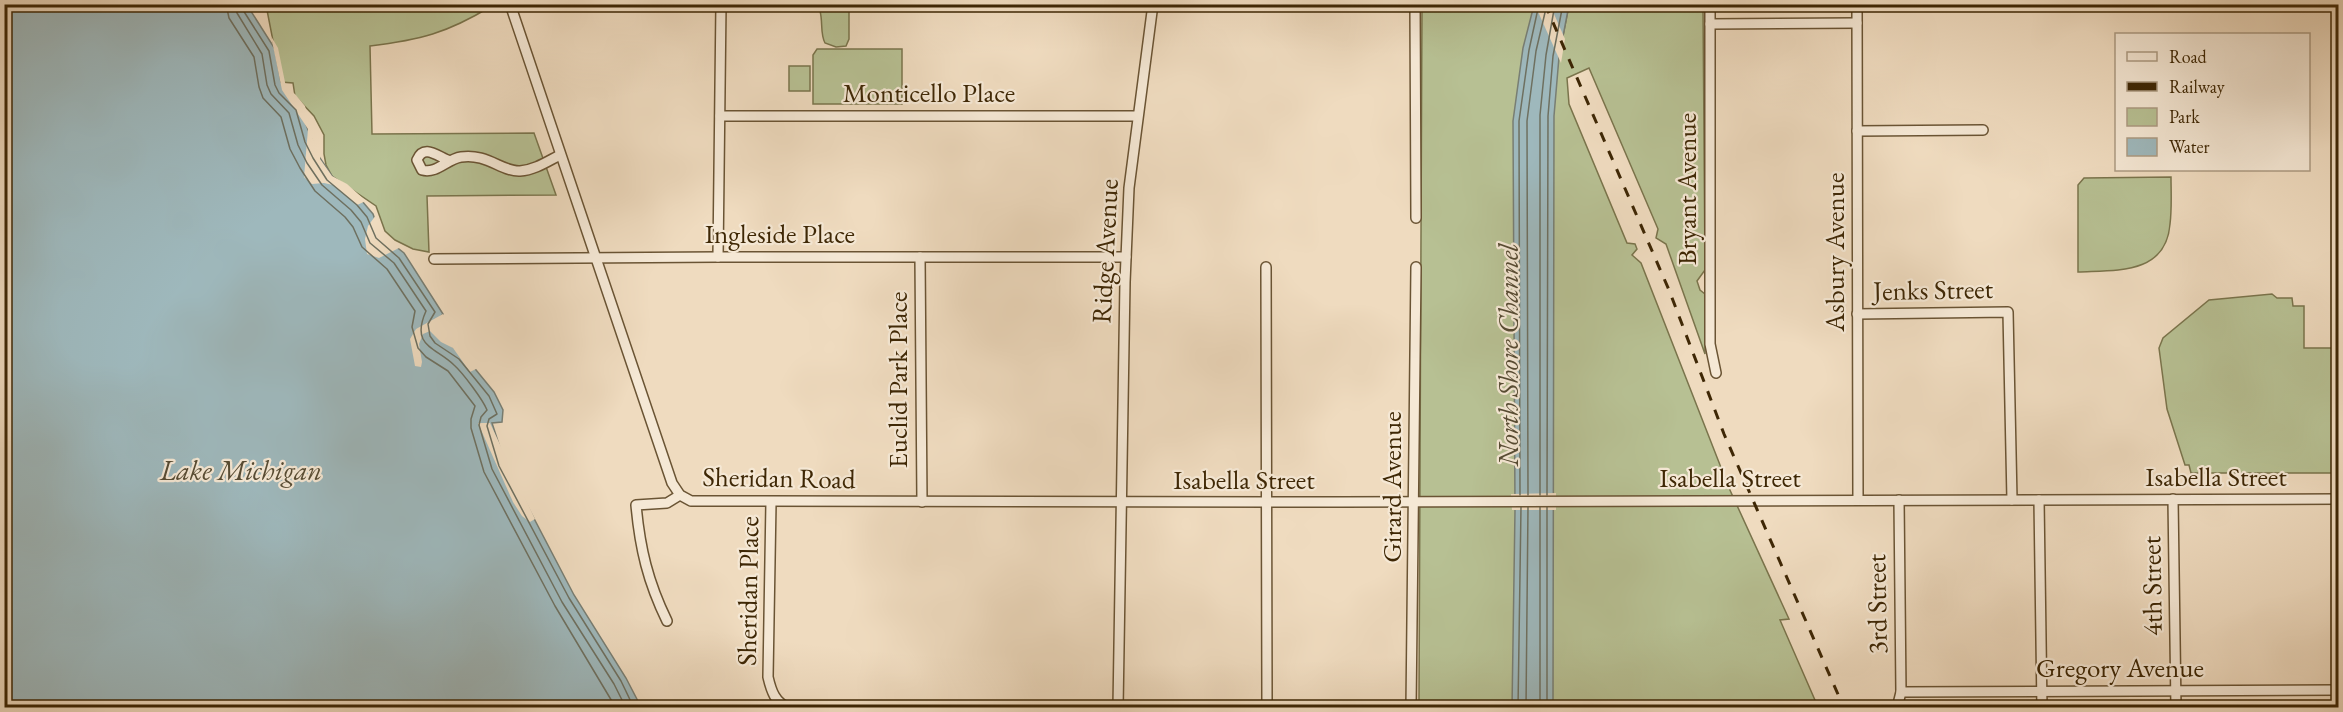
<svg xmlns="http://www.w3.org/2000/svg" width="2343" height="712" font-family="'EB Garamond',serif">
	<rect width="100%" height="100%" fill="#efdbbf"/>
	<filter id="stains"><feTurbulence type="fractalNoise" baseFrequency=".00333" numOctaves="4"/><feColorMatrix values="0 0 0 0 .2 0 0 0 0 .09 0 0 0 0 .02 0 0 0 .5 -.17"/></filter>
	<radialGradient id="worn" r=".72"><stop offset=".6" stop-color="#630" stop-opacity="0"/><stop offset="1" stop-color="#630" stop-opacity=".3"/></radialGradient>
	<g fill="#b7c093" stroke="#7a744c" stroke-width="1.5">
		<path d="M266,5h223l1,2c-43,26 -70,33 -120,39l2,88 162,-1 22,62 -129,1 2,56 -16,-3 -18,-9 -10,-9 -9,-25 -44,-30 -6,-11 -2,-11v-19l-10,-19 -19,-20 -2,-13 -12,-1z"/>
		<path d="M806,5h43v34l-3,7 -10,1 -11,-4c-5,-9 -2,-21 -5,-32l-7,-4 -7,1z"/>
		<path d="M1422,5h113l24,51 10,-51h134l2,265 -8,11 3,9 5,4v60l-39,-110 -10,-6 2,-9 -69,-161 -22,10 2,26 58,139 8,1 2,5 -5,6 9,8 88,225 60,131 -9,1 38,87 -395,1 -4,-5z"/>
		<path d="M817,49h85v55h-89v-49z"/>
		<rect x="789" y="66" width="21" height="25"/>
		<path d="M2171,177c0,15 1,31 -1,47 -4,51 -54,46 -92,48v-87l6,-7z"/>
		<path d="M2272,294l5,4h15l1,8h11v42h34v125h-147l-2,-8h-4l-18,-56 -8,-61 4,-10 46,-38z"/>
	</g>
	<g fill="#9eb8bc" stroke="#787e73" stroke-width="1.5">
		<path d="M4,5h243l28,44 6,33 24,40 13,33 14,21 30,25 11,13 7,20 24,19 39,61 -9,10 2,11 27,19 31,38 9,18 -1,12 -10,1 13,40 69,132 52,83 15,29h-636z"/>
		<path d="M1534,5h35l-10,52 -5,59 -1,591 -41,1 3,-198 -2,-389 10,-73z"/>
	</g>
	<g fill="#efdbbf">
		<path d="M1535,5h15l15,34 -4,24z"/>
		<path d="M271,36l7,12 8,39 9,7 10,12 8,33 8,13 -1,7 12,17 15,8 19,17 -9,4 -24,-20 -9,-2 -12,1 -8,-7 4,-48 -26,-39z"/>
		<path d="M376,215l7,17 18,15 -22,11 -12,-4 -2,-15 3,-13z"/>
		<path d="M443,314l1,3 -7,8 2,9 26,18 13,16 -8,4 -17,-24 -12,-6 -11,-11 -7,3 -4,10 3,18 -1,5 -6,-1 -5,-27 6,-10z"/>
		<path d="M478,423h12l45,96 -5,3 -8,-6 -9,-14z"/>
		<path d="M1556,493v17h-44l-1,-16z"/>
	</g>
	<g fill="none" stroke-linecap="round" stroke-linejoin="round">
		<g stroke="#6e7060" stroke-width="1.5">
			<path d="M226,4l3,14 25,39 5,30 4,11 18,19 9,32 10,19 15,23 30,26 8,10 9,20 25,22 28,42 -3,16 6,21 8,9 22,14 27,35 -4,13v9l13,44 71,134 61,102"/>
			<path d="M235,4l2,9 25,41 5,31 4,9 18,19 9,32 9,18 15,22 29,25 10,12 9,21 24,20 32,48c-16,36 10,36 28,54 9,8 29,35 33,45l-6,7 -2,8 13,44 70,133 52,82 12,24"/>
			<path d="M243,4v6l26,41 6,34 4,8 17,17 9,32 8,16 14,22 30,25 10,12 9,21 23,20 36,54 -7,12 2,12 5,7 24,16 30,37 8,18 -8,5 -2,7 12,40 70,132 52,83 13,27"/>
			<path d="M1520,495l-1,-374 10,-71 10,-46"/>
			<path d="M1528,495l-1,-374 9,-70 11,-47"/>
			<path d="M1540,495v-380l6,-60 9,-51"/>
			<path d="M1547,495l1,-379 5,-60 10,-52"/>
			<path d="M1518,708l3,-201"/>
			<path d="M1526,708l2,-201"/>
			<path d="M1540,708v-201"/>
			<path d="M1547,708v-201"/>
		</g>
		<defs>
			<g id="minor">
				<path d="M510,4l162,479 8,12 11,6 650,1 997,-3"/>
				<path d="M1415,4l1,214"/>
				<path d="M1710,4v340l6,29"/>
				<path d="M1857,4l1,496"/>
				<path d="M1710,24l147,-1"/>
				<path d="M720,116h417"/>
				<path d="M1857,131l126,-1"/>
				<path d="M450,161c-12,-4 -26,-18 -33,-1l5,10c15,4 25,-11 39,-13 26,-4 41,15 59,14 15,-1 28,-10 40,-16"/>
				<path d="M718,257l3,-253"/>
				<path d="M920,257l2,245"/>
				<path d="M434,259l284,-2h408"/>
				<path d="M1266,267l1,440"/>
				<path d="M1857,314l151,-2 4,188"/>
				<path d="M2173,499l3,209"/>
				<path d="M2039,500l3,208"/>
				<path d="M771,502l-3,175c3,13 7,27 22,31"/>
				<path d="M667,621c-19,-39 -27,-72 -31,-116l31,-2 13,-8"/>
				<path d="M1901,692l437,-2"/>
				<path d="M1118,708l7,-426 4,-94 24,-184"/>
				<path d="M1411,708l5,-441"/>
				<path d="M1897,708l4,-16 -2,-192"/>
			</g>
		</defs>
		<use href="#minor" stroke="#6a5434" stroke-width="12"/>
		<use href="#minor" stroke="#f5e8d5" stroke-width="9"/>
		<path stroke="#3e2705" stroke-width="3" stroke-dasharray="10 10" stroke-linecap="butt" d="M1545,4l124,286 55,144 120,274"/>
	</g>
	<g text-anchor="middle" stroke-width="4.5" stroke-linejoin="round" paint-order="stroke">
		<g font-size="27" fill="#3e2705" stroke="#f5e8d5">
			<text x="929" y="102">Monticello Place</text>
			<text transform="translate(1687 189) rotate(-90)" y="9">Bryant Avenue</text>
			<text x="780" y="243">Ingleside Place</text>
			<text transform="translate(1105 251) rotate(-87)" y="9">Ridge Avenue</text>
			<text transform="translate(1835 252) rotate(-90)" y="9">Asbury Avenue</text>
			<text transform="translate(1933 290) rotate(-1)" y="9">Jenks Street</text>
			<text transform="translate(898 380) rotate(-90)" y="9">Euclid Park Place</text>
			<text x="2216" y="486">Isabella Street</text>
			<text transform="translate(779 478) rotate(1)" y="9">Sheridan Road</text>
			<text x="1730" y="487">Isabella Street</text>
			<text x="1244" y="489">Isabella Street</text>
			<text transform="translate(1392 487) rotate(-90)" y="9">Girard Avenue</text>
			<text transform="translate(2152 586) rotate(-91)" y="9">4th Street</text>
			<text transform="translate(748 591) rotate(-89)" y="9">Sheridan Place</text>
			<text transform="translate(1877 604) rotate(-91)" y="9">3rd Street</text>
			<text x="2120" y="677">Gregory Avenue</text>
		</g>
		<g font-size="28" font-style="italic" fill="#564b33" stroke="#f5e8d5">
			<text transform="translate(1508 355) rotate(-90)" y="10">North Shore Channel</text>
			<text x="241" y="480">Lake Michigan</text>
		</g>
	</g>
	<rect width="2343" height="712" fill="none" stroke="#efdbbf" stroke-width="24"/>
	<rect x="6" y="6" width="2331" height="700" fill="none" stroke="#3e2705" stroke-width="3"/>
	<rect x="12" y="12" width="2319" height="688" fill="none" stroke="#3e2705" stroke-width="1.5"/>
	<rect x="2115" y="33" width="195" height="138" fill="#f5e8d5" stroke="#ac9b82" stroke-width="1.5"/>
	<rect x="2127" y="52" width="30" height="9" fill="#f5e8d5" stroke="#ac9b82" stroke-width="1.5"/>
	<text x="2169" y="63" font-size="18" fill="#3e2705">Road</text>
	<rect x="2127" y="82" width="30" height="9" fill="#3e2705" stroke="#ac9b82" stroke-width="1.5"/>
	<text x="2169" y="93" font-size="18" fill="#3e2705">Railway</text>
	<rect x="2127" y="108" width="30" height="18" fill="#b7c093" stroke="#ac9b82" stroke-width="1.5"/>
	<text x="2169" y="123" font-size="18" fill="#3e2705">Park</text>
	<rect x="2127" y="138" width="30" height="18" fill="#9eb8bc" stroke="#ac9b82" stroke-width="1.5"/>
	<text x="2169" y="153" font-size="18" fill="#3e2705">Water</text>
	<rect width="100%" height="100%" filter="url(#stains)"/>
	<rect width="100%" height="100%" fill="url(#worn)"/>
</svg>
